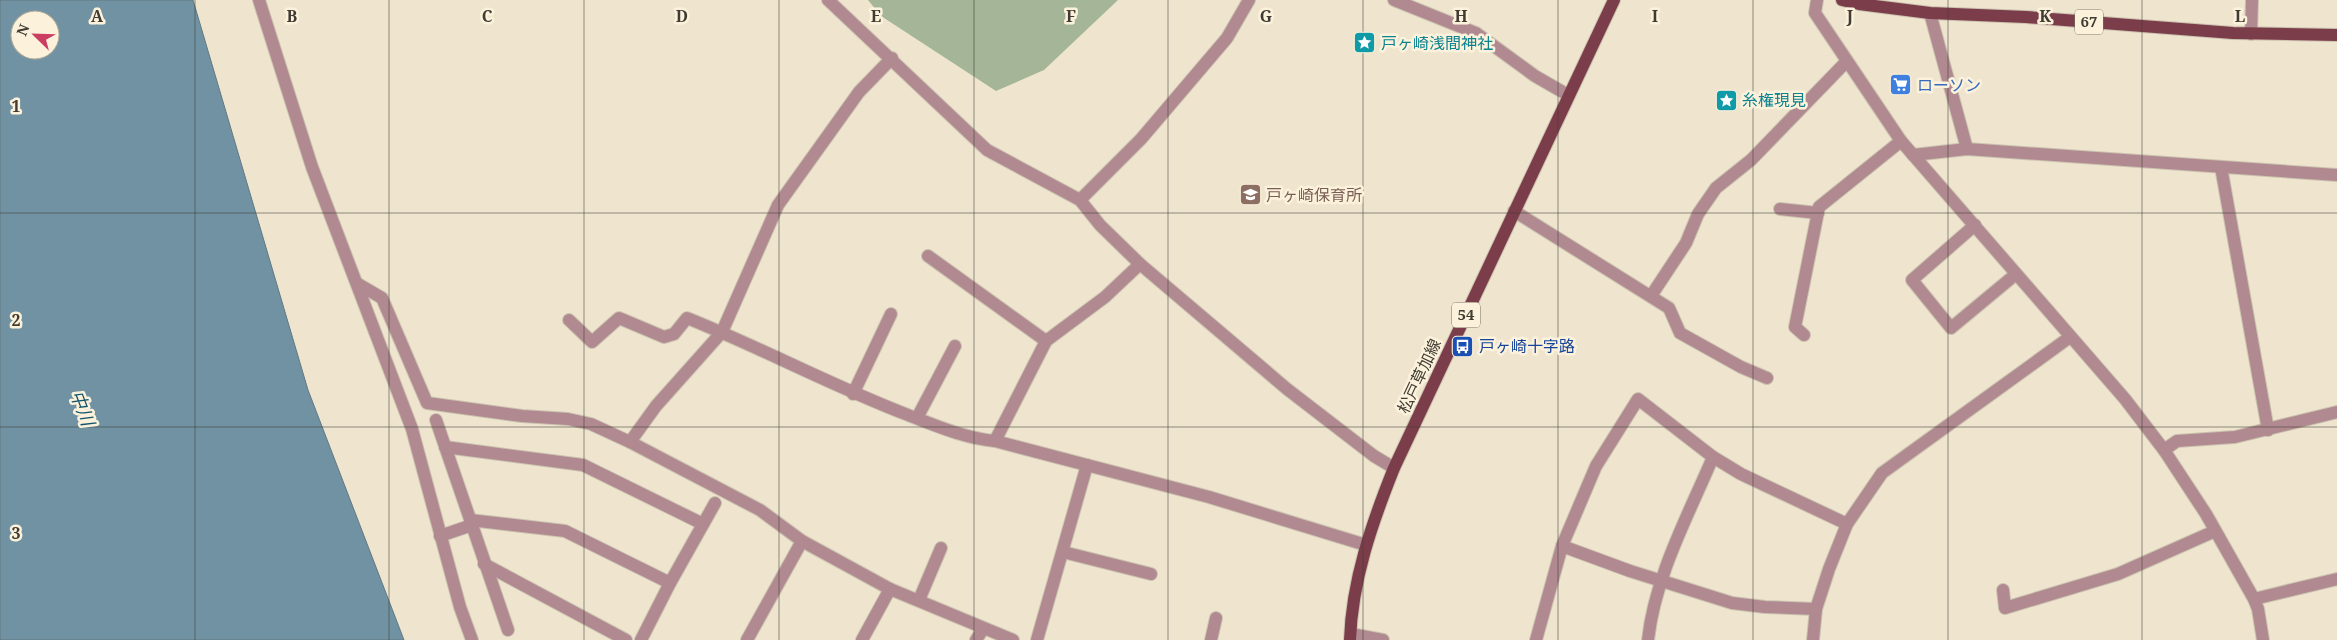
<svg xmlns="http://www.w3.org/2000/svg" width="2337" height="640" font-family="'Noto Serif','Noto Sans JP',serif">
	<rect width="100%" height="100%" fill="#efe5cf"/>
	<path fill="#a4b598" d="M868,0h250l-74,70 -48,21 -115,-75z"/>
	<path fill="#7092a2" stroke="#627881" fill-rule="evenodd" d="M0,0h193l115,390 96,250h-404zM20,20h30v30h-30z"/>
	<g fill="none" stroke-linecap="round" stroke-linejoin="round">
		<defs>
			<g id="minor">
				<path d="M259,0l53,167 100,262 48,178 12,33"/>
				<path d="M828,0l159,150 93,50 20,25 40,39 147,125 87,67 20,12"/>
				<path d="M1394,0l82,33 59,43 33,19"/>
				<path d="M1817,0l-2,13 86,128 224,258 39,51 42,64 48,85 4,10 5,31"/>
				<path d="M1930,13l37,136"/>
				<path d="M2251,34l1,-34"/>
				<path d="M1913,155l54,-6 370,26"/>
				<path d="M2221,167l47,263"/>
				<path d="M1080,200l61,-61 86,-101 22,-38"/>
				<path d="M1780,209l38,4"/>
				<path d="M1514,211l155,97 11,25 61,34 26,11"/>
				<path d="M1975,225l-63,55 39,48 65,-54"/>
				<path d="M928,256l118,85"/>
				<path d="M358,284l24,14 45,105 95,13 46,3 23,5 39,18 130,68 42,31 88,48 123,51"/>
				<path d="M1651,296l35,-53 12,-29 18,-26 35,-28 95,-98"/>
				<path d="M569,320l23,22 27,-24 45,19 10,-3 13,-16c75,30 145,68 221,97 29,11 56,23 87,26l214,56 157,48"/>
				<path d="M1804,335l-9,-8 24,-120 82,-66"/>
				<path d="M853,394l38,-80"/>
				<path d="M917,418l38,-72"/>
				<path d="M436,420l72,210"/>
				<path d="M995,441l51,-100 59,-44 35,-33"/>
				<path d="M630,442l26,-36 66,-74 56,-127 81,-113 33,-34"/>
				<path d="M445,447l138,18 120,59"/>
				<path d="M2164,450l13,-9 58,-4 102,-25"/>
				<path d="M1713,457l28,17 106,50"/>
				<path d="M470,520l95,11 105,52"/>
				<path d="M440,536l32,-11"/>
				<path d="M1562,546l68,25 102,32 33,4 51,2 -3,31"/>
				<path d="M1063,552l88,22"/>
				<path d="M484,564l142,76"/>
				<path d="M2003,590l2,18 113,-34 97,-43"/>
				<path d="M2254,599l83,-20"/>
				<path d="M919,600l22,-52"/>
				<path d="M1816,609l13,-40 18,-45 35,-51 188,-136"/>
				<path d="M1351,634l32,6"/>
				<path d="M641,640l29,-57 45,-80"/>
				<path d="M747,640l55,-99"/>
				<path d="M862,640l28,-51"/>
				<path d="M976,640l7,-11"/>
				<path d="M1037,640l50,-175"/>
				<path d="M1211,640l5,-22"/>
				<path d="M1536,640l26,-94 34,-80 42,-67 75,58c-25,59 -58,119 -65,183"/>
			</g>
			<g id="major">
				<path d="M1842,0l17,4 71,9 96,4 207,16 104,2"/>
				<path d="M1350,640c2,-60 22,-117 44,-172l220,-468"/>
			</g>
		</defs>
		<use href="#minor" stroke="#ccc3b0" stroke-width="14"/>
		<use href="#major" stroke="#ccc3b0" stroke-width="14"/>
		<use href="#minor" stroke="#b08a90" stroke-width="12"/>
		<use href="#major" stroke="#7c3d4b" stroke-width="12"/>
	</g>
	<path fill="none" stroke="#403c33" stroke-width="1" stroke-opacity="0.55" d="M195,0v640M389,0v640M584,0v640M779,0v640M974,0v640M1168,0v640M1363,0v640M1558,0v640M1753,0v640M1948,0v640M2142,0v640M0,213h2337M0,427h2337"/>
	<defs>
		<symbol id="sight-square" viewBox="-11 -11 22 22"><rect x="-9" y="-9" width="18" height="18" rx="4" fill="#0f9aa8" stroke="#fcf2dc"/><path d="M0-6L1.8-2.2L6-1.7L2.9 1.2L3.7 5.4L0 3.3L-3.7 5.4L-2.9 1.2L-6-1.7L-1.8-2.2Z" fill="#fff"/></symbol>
		<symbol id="supermarket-square" viewBox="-11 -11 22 22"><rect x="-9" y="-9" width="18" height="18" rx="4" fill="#3f7fe0" stroke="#fcf2dc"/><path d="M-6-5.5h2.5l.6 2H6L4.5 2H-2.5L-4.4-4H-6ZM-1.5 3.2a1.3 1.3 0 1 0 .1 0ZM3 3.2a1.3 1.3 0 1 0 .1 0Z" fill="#fff"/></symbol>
		<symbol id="school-square" viewBox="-11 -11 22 22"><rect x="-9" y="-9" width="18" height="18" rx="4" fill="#8d6e63" stroke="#fcf2dc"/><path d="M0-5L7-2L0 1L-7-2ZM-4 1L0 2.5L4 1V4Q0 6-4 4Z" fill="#fff"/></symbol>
		<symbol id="bus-square" viewBox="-11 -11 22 22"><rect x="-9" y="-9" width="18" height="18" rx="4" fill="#1a4fb4" stroke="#fcf2dc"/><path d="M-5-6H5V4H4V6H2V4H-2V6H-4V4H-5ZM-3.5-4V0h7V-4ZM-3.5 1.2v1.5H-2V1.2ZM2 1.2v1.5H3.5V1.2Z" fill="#fff"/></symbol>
	</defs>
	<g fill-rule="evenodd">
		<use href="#sight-square" x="1352" y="30" width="25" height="25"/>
		<use href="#supermarket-square" x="1888" y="72" width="25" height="25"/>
		<use href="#sight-square" x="1714" y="88" width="25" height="25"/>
		<use href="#school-square" x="1238" y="182" width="25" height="25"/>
		<use href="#bus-square" x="1450" y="334" width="25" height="25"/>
	</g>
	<g text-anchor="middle" stroke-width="5" stroke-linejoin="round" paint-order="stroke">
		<g fill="#fcf2dc" stroke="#787366" stroke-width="1">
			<rect x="2075" y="9.5" width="28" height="25" rx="4"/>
			<rect x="1452" y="302.5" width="28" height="25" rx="4"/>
		</g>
		<g font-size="15" font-weight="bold" fill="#403c33">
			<text x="2089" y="27">67</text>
			<text x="1466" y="320">54</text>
		</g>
		<g font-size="16" fill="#0d838f" stroke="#fcf2dc" text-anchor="start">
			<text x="1381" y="49">戸ヶ崎浅間神社</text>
			<text x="1742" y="106">糸権現見</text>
		</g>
		<g font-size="16" fill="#366cbe" stroke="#fcf2dc" text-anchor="start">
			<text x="1917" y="91">ローソン</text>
		</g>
		<g font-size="16" fill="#785e54" stroke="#fcf2dc" text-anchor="start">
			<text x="1266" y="201">戸ヶ崎保育所</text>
		</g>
		<g font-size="16" fill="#164399" stroke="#fcf2dc" text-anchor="start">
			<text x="1479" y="352">戸ヶ崎十字路</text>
		</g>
		<g font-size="16" fill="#403c33" stroke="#fcf2dc">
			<text transform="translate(1419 376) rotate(-65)" y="6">松戸草加線</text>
		</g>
		<g font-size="18" font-style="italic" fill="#14556e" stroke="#fcf2dc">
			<text transform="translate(82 408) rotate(69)" y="6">中川</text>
		</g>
	</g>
	<g font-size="16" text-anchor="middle" font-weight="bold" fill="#403c33" stroke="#fcf2dc" stroke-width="5" stroke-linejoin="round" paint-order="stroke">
		<text x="97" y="22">A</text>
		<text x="292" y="22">B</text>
		<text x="487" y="22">C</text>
		<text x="682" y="22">D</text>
		<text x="876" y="22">E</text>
		<text x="1071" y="22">F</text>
		<text x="1266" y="22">G</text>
		<text x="1461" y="22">H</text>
		<text x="1655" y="22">I</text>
		<text x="1850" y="22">J</text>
		<text x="2045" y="22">K</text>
		<text x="2240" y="22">L</text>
		<text x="16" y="112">1</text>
		<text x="16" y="326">2</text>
		<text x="16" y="539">3</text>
	</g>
	<g transform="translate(35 35) rotate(293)"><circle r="24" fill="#fcf2dc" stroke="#b1a998"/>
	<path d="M0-4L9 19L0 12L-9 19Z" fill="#cc3d62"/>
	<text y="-8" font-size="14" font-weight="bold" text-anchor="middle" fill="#403c33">N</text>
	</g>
</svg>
